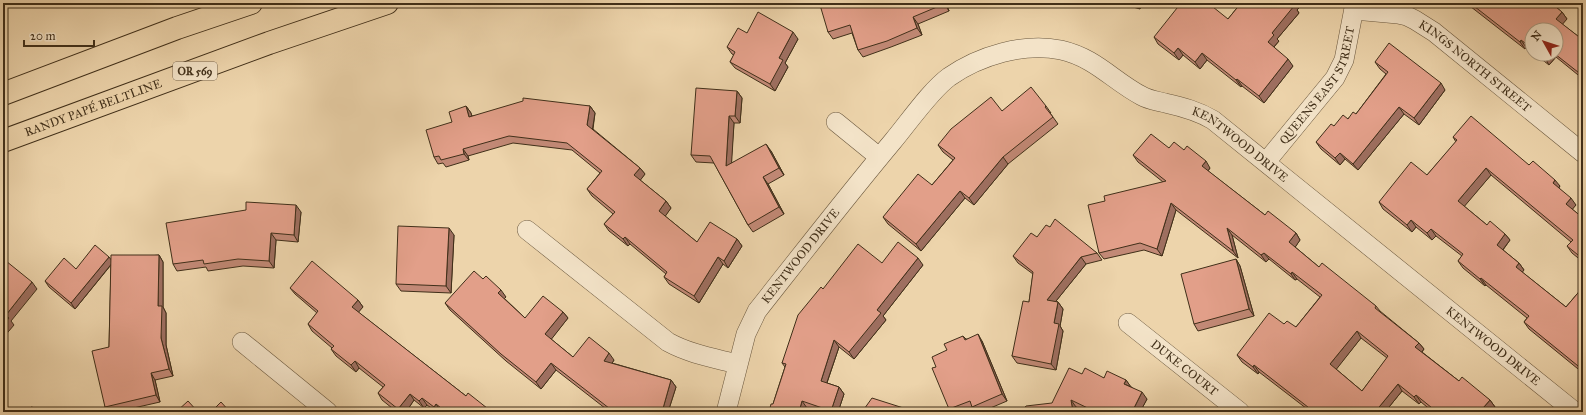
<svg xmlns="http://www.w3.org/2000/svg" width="1586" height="415" font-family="'IM FELL Great Primer',serif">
	<rect width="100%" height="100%" fill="#edd4ab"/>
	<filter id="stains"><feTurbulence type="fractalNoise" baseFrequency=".005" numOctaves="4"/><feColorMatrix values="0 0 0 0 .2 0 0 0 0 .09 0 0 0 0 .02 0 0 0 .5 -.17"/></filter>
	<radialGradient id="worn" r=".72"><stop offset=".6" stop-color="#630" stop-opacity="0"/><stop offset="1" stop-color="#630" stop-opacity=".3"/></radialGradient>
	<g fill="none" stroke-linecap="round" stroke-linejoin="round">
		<defs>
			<g id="minor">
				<path id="s1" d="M1354,10l44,4 9,2 8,4 19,12 149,121"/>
				<path d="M836,122l43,35"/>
				<path id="s2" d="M1266,162l69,-84 9,-18 11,-57"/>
				<path d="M527,230l141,112c22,12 46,16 69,22"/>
				<path id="s3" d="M1128,323l112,89"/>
				<path d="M242,342l86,70"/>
				<path id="s4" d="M726,412l20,-78 11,-23c45,-57 90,-115 136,-170 16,-19 37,-50 56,-64 30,-21 75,-35 112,-27 35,8 52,31 81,46 7,4 16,5 23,7 18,4 33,8 48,17l362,292"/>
			</g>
			<g id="motorway">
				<path d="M3,94l174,-66 74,-25"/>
				<path id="s5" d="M3,141l266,-98 118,-40"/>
			</g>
		</defs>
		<use href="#minor" stroke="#6b583e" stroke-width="20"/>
		<use href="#motorway" stroke="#402f19" stroke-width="24"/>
		<use href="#minor" stroke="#f3e3c8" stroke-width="19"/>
		<use href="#motorway" stroke="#edd4ab" stroke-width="22"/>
	</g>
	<g fill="#c28976" stroke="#402f19" fill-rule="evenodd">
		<path d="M825,3h121l3,8 -31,13 4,11 -31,12 -28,10 -5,-7 -6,-17 -19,6 -5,-7z"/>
		<path d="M1119,3h22l-1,6z"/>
		<path d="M1241,3h62l-6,7 2,3 -22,26 2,2 -5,6 19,19 -29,37 -22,-17 -1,1 -34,-27 -7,9 -17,-14 -4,5 -21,-16 -4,-7 74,-18z"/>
		<path d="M1466,3h85l11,9 5,7 -5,5 21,16v39l-27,-22 -7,8 -14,-11h21l-24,-24v21l-6,-4 -1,2z"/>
		<path d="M747,33l51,6 -13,24 3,4 -13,24 -40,-23 -5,-6 4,-7 -2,-1 -5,-7z"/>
		<path d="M1375,62l70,28 -26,35 -15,-11 -46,56 -13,-11 -5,6 -19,-16 -5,-7 18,-16 22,-12 30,-40 -6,-5z"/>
		<path d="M737,91l5,7 -2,25h-6l-3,40 40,-12 13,24 -16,9 16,30 -31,18 -5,-7 -34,-62 -18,-1 -5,-7z"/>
		<path d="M466,106l5,7v3l119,-10 5,7 -2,16 47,39 5,6 -5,6 26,21 5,7 -6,8 32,26 40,-3 5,7 -14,22 -5,-4 -24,39 -30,-19 -5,-7 2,-3 -36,-30 -2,2 -19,-15 -5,-7 9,-10 -21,-18 -5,-7 13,-16 -28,-23 -59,-7 -45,13 1,4 -23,7 -3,-4 -5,1 -4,-7 18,-35z"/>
		<path d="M1046,106l5,7h-1l8,11 -50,40 -34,41 -9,-7 -44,53 -33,-27 -5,-7 49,-32 21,-25 -10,-8 -5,-7 64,-34z"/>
		<path d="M1453,137l76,28 31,21 -1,2 17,17 -4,4 11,9v44l-11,-9 -5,-7 4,-4 -80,-67 -27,31 23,19 18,9 5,6 -7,10 16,13 5,7 -2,2 44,35 17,-20v86l-54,-44 -5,-7 3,-4 -41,-33 -1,1 -22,-18 -5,-7 4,-5 -26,-20 -4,4 -16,-13 -4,5 -29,-23 -4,-7 48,-27 29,-33z"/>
		<path d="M1169,148l15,2 26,18 -2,3 57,44 31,18 4,7 -5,7 24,20 57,39 4,5 39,32 5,6 -2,3 37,29 31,19 5,7 -5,5h-57l-12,-10 -2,2 -17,-13 -17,21h-74l-52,-40 -1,2 -16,-12 -5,-7 47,-31 12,3 24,-30 -23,-18 -2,1 -26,-21 -3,3 -34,-27 6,23 -62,-48 -14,46 -18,-6 -40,9 -5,-6 6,-52 58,-19 -25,-20 -5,-7zM1361,338l26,20 -25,33 -26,-22z"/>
		<path d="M301,212l-3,30 -22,-2 -2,28 -31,-2 -35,5 -2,-4 -29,4 -4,-7z"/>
		<path d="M1050,227l47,26 5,7 -16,4 -30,37 2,1 5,7 -3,17 3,5 -7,39 -39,-7 -5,-7 17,-54 4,-28 -15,-11 -5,-7z"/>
		<path d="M454,235l-3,58 -50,-2 -5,-7z"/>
		<path d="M159,255l4,7v45l3,6v32l7,31 -18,4 5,22 -44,10h-8l-3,-5 4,-60 2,-82 -36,44 -26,-22 -4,-6 31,-12 35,-9z"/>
		<path d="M1236,259l4,7 14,50 -56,15 -4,-7z"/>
		<path d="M923,265l-40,51 3,4 -32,39 -15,-12 -12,36 12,4 5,7 -6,18h-20l-11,-4 -34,-4 12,-37 -3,-4 41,-74z"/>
		<path d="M483,279l23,18 -2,1 21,20 38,-6 5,6 -17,21 22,18 41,3 -2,3 59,17 5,7 -8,25h-58l-54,-42 -15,19 -35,-28 -56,-51 -5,-7z"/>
		<path d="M290,288l68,12 5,7 -5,5 108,84 26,16h-50l-1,-1 -1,1h-3l-10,-7 -3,3 -10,-8 -8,12h-9l-15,-12 -4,-7 5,-6 -24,-19 -3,4 -20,-16 -5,-7 1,-1 -20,-17 -4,-7 9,-11 -22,-19z"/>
		<path d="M963,336l3,3 16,2 25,60 -26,11h-5l-3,-4 -9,4h-14l-1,-3 -2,-59z"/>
		<path d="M1082,374l22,4 22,2 4,6 17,13 -7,13h-53l-11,-5 -24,-4z"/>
	</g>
	<g fill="#9e6f60" stroke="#402f19">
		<path d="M944,3h2l3,8z"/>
		<path d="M1135,3h6l-1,6z"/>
		<path d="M1293,3h10l-6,7 2,3 -22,26 2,2 -7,8 -4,-7 4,-9z"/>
		<path d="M1562,12l5,7 -6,7 -5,-7z"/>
		<path d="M913,17l5,7 4,11 -5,-7z"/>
		<path d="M793,32l5,7 -13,24 3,4 -13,24 -5,-7 9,-26z"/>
		<path d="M1521,40l5,7 -1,2 -5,-7z"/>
		<path d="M1178,48l5,7 -4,5 -5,-7z"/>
		<path d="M1202,53l5,7 -7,9 -5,-7z"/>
		<path d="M1548,54h5l3,3 -7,8 -4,-7z"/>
		<path d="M1288,59l5,7 -29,37 -5,-7z"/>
		<path d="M1237,79l5,7 -1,1 -5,-7z"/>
		<path d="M1441,83l4,7 -26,35 -5,-7z"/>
		<path d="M737,91l5,7 -2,25 -5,-7z"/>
		<path d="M466,106l5,7 3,11 -5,-7z"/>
		<path d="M590,106l5,7 -3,19 -5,-7z"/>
		<path d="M1399,107l5,7 -46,56 -5,-6z"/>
		<path d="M729,116l5,7 -3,50 -5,-7z"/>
		<path d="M766,144l5,7 13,24 -5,-7z"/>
		<path d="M463,149l5,7 1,4 -5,-6z"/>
		<path d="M1340,153l5,6 -5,6 -5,-7z"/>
		<path d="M1003,157l5,7 -34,41 -5,-7z"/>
		<path d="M1206,161l4,7 -3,4 -5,-6z"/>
		<path d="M640,168l5,6 -6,8 -5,-7z"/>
		<path d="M1486,168l5,7 -28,33 -5,-7z"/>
		<path d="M763,177l5,7 16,30 -5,-7z"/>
		<path d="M1555,180l5,6 -3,3 -4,-6z"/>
		<path d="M960,191l5,7 -44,53 -5,-7z"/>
		<path d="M1571,198l5,7 -5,6 -5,-7z"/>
		<path d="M666,201l5,7 -7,10 -5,-7z"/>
		<path d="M1171,203l5,7 -14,46 -5,-7z"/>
		<path d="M296,205l5,7 -3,30 -4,-7z"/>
		<path d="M1411,220l5,7 -4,5 -5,-7z"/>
		<path d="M449,228l5,7 -3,58 -5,-7z"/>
		<path d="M1227,228l5,7 6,23 -5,-7z"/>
		<path d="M1431,229l5,7 -4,4 -5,-7z"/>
		<path d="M271,233l5,7 -2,28 -5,-7z"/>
		<path d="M1296,233l4,7 -6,9 -5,-7z"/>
		<path d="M1505,234l5,6 -9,12 -4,-7z"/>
		<path d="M625,237l5,7 -2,2 -5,-7z"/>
		<path d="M737,239l5,7 -14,22 -4,-7z"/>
		<path d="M1264,253l5,6 -3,3 -5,-7z"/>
		<path d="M159,255l4,7v45l3,6v32l7,31 -4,-7 -8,-31 -3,-32z"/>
		<path d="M109,257l4,5 -38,47 -4,-6z"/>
		<path d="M718,257l5,7 -24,39 -5,-7z"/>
		<path d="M1081,257l5,7 -34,42 -5,-6z"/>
		<path d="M918,258l5,7 -40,51 3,4 -32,39 -5,-7 28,-42z"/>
		<path d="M1236,259l4,7 14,50 -5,-7z"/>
		<path d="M1519,263l5,7 -3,4 -5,-7z"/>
		<path d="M1292,272l5,7 -2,1 -4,-6z"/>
		<path d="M1481,278l5,7 -1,1 -5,-7z"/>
		<path d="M32,282l5,7 -26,32 3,4 -11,13v-13l3,-10z"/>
		<path d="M501,290l5,7 -3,3 -5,-7z"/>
		<path d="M358,300l5,7 -6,7 -5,-7z"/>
		<path d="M1058,302l5,7 -3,17 3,5 -7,39 -5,-6 3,-41z"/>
		<path d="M563,312l5,6 -18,23 -5,-7z"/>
		<path d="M1357,331l4,7 -26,33 -5,-7z"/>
		<path d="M978,334l4,7 25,60 -5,-7z"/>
		<path d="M834,340l5,7 -14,41 -4,-7z"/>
		<path d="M1419,343l5,6 -4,5 -5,-7z"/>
		<path d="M609,353l5,7 -5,8 -5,-7z"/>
		<path d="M355,361l4,7 -3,4 -5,-7z"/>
		<path d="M551,363l5,7 -15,19 -5,-7z"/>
		<path d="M1254,365l5,7 -1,2 -5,-7z"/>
		<path d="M151,373l4,7 5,22 -4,-7z"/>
		<path d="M671,380l5,7 -8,25h-6z"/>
		<path d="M1126,380l5,7 -7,-3z"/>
		<path d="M1398,384l4,7 -17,21h-10z"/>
		<path d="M839,387l5,7 -6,18h-6l-1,-1z"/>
		<path d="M1142,392l5,7 -7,13h-8z"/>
		<path d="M410,394l4,6 -8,12h-6l-2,-3z"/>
		<path d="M1416,395l5,7 -2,2 -5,-7z"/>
		<path d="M422,398l5,7 -3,3 -5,-7z"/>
		<path d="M1071,400l5,7 1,5h-4z"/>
		<path d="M1490,400l5,7 -5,5h-4l-3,-4z"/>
		<path d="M802,401l5,7 -1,4h-7z"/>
		<path d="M436,404l5,7 -1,1h-2l-4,-5z"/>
	</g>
	<g fill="#e29f89" stroke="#402f19" fill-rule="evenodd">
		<path d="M825,3h43v1l1,-1h75v1l-31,13 4,11 -30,13 -29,9 -8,-25 -22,7 -8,-27z"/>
		<path d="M1181,3h27l20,16 13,-16h52l-1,1 2,2 -22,27 2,2 -6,7 20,17 -29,37 -22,-17 -1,1 -34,-27 -7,9 -17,-14 -4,5 -20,-16z"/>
		<path d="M1470,3h81l11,9 -6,7 27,21v36l-28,-22h1v-24h-24v18l-11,-8 -1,2z"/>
		<path d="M758,12l35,20 -14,26 4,2 -13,24 -40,-22 5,-10 -8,-5 11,-19 9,5z"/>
		<path d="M1389,43l52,40 -27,35 -15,-11 -46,57 -13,-11 -5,5 -19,-16 15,-18 3,2 9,-11 5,4 5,-7 3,2 32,-42 -13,-10z"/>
		<path d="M1539,54h9l-3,4z"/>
		<path d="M1031,87l15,19 -1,1 8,10 -50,40 -34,41 -9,-7 -44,53 -33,-27 35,-43 14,11 23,-27 -17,-13 13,-16 40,-32 11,14z"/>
		<path d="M696,88l41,3 -2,25h-6l-3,50 40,-22 13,24 -16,9 16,30 -31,18 -38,-69 -19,-1z"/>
		<path d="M523,98l67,8 -3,19 53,43 -6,7 32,26 -7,10 38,31 13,-20 27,17 -13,22 -6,-4 -24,39 -30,-19 3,-5 -42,-35 -2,2 -19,-15 11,-12 -28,-23 15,-18 -35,-28 -58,-7 -46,13 1,5 -23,6 -2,-4 -5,1 -8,-27 26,-8 -3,-10 17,-6 3,11 54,-16z"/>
		<path d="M1471,116l58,49 4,-4 22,19 -2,3 18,15 -5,6 17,14v41l-16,-13 6,-6 -87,-72 -28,33 29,24 3,-4 15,13 -8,11 22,18 -3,4 50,40 17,-20v83l-59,-48 5,-6 -48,-38 -1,1 -22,-18 5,-7 -32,-25 -4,4 -16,-13 -4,5 -28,-23 32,-40 16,13 30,-35 -4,-3z"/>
		<path d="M1151,134l18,14 5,-6 10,8 3,-4 19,15 -4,5 63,49 3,-4 28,22 -7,9 30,25 3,-4 54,43 -1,2 44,35 -4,4 44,34 3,-4 28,23 -7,8 6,4h-52l-21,-17 -2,2 -16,-13 -23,28h-62v-1l-59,-46 -1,2 -16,-12 32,-42 15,11 3,-3 9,6 26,-32 -30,-23 -1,2 -27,-21 -3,2 -34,-27 6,23 -62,-48 -14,46 -17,-6 -41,10 -11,-48 17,-4 -1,-5 62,-15 -33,-26zM1357,331l31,25 -26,35 -32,-27z"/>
		<path d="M246,202l50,3 -2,30 -23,-2 -2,28 -31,-2 -34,5 -1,-4 -30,4 -7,-41 80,-13z"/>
		<path d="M1055,219l42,34 -16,4 -34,43 11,2 -4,21 5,1 -8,40 -39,-8 11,-55 6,1 4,-30 -20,-16 18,-23 6,4 9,-12 4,2z"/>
		<path d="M398,226l51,2 -3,58 -50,-2z"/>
		<path d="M898,242l20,16 -41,52 4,3 -32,39 -15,-12 -13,41 18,6 -8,24 -29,-10 -3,11h-30l2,-8h2l13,-40 -4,-1 16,-48 23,-28 2,2 35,-45 24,19z"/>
		<path d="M95,245l14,12 -38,46 -26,-22 19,-23 12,11z"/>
		<path d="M111,255h48l-1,51h4l-1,32 8,31 -18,4 5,22 -51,12 -13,-56 17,-4z"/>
		<path d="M1236,259l13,50 -55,15 -13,-50z"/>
		<path d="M6,261l26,21 -26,33 3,3 -6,7v-60z"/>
		<path d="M312,261l46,39 -6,7 114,89 2,-3 24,19h-46l-10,-8 -2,3 -12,-9 -3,3 -9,-7 -12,15 -20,-16 7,-8 -30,-24 -4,4 -20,-16 3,-3 -26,-22 10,-13 -28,-23z"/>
		<path d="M474,271l9,8 3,-3 15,14 -3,3 27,25 18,-22 20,16 -18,22 28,23 16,-20 20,16 -5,8 67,19 -9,32h-48l-63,-49 -15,19 -35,-28 -56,-51z"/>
		<path d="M978,334l24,60 -30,13 -2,-6 -21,8 -17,-41 4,-1 -4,-10 15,-7 -3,-6 19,-8 2,4z"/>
		<path d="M1069,368l13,6 3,-6 19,10 3,-7 19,9 -2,4 18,8 -10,20h-36l-25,-12 2,12h-52l5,-6 26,-3z"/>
		<path d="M872,398l44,14h-54z"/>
		<path d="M188,401l10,11h-22z"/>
		<path d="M221,402l9,10h-19z"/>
		<path d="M31,407l25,5h-44l1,-4 18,3z"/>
		<path d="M1168,408l5,4h-8z"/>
	</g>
	<g text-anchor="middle" stroke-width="4" stroke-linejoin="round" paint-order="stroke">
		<rect fill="#f3e3c8" stroke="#76654e" stroke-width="1" x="173" y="62" width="44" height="18" rx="3"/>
		<g font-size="11" font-weight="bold" fill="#402f19">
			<text x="195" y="75">OR 569</text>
		</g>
		<g font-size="12" fill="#402f19" stroke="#f3e3c8">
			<text dy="4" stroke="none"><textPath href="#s1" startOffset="138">KINGS NORTH STREET</textPath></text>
			<text dy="4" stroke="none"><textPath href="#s2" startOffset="94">QUEENS EAST STREET</textPath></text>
			<text dy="4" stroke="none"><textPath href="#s5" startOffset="96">RANDY PAPÉ BELTLINE</textPath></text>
			<text dy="4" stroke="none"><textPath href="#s4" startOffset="732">KENTWOOD DRIVE</textPath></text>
			<text dy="4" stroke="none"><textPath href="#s4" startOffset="176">KENTWOOD DRIVE</textPath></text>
			<text dy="4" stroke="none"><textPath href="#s4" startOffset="1056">KENTWOOD DRIVE</textPath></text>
			<text dy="4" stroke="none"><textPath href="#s3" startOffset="72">DUKE COURT</textPath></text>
		</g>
	</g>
	<rect width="1586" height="415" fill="none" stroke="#edd4ab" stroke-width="16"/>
	<rect x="4" y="4" width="1578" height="407" fill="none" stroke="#402f19" stroke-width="2"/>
	<rect x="8" y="8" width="1570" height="399" fill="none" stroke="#402f19"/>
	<g transform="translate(1544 42) rotate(309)"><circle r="19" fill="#f3e3c8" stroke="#ab9b82"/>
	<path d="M0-3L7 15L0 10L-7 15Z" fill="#8f2418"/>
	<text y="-6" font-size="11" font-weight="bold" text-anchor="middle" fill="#402f19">N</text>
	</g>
	<path d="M24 40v6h70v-6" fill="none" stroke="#402f19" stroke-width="2"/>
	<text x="30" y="40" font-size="12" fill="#402f19" stroke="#f3e3c8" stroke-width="3" paint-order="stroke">20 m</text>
	<rect width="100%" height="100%" filter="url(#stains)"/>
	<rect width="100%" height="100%" fill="url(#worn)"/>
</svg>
